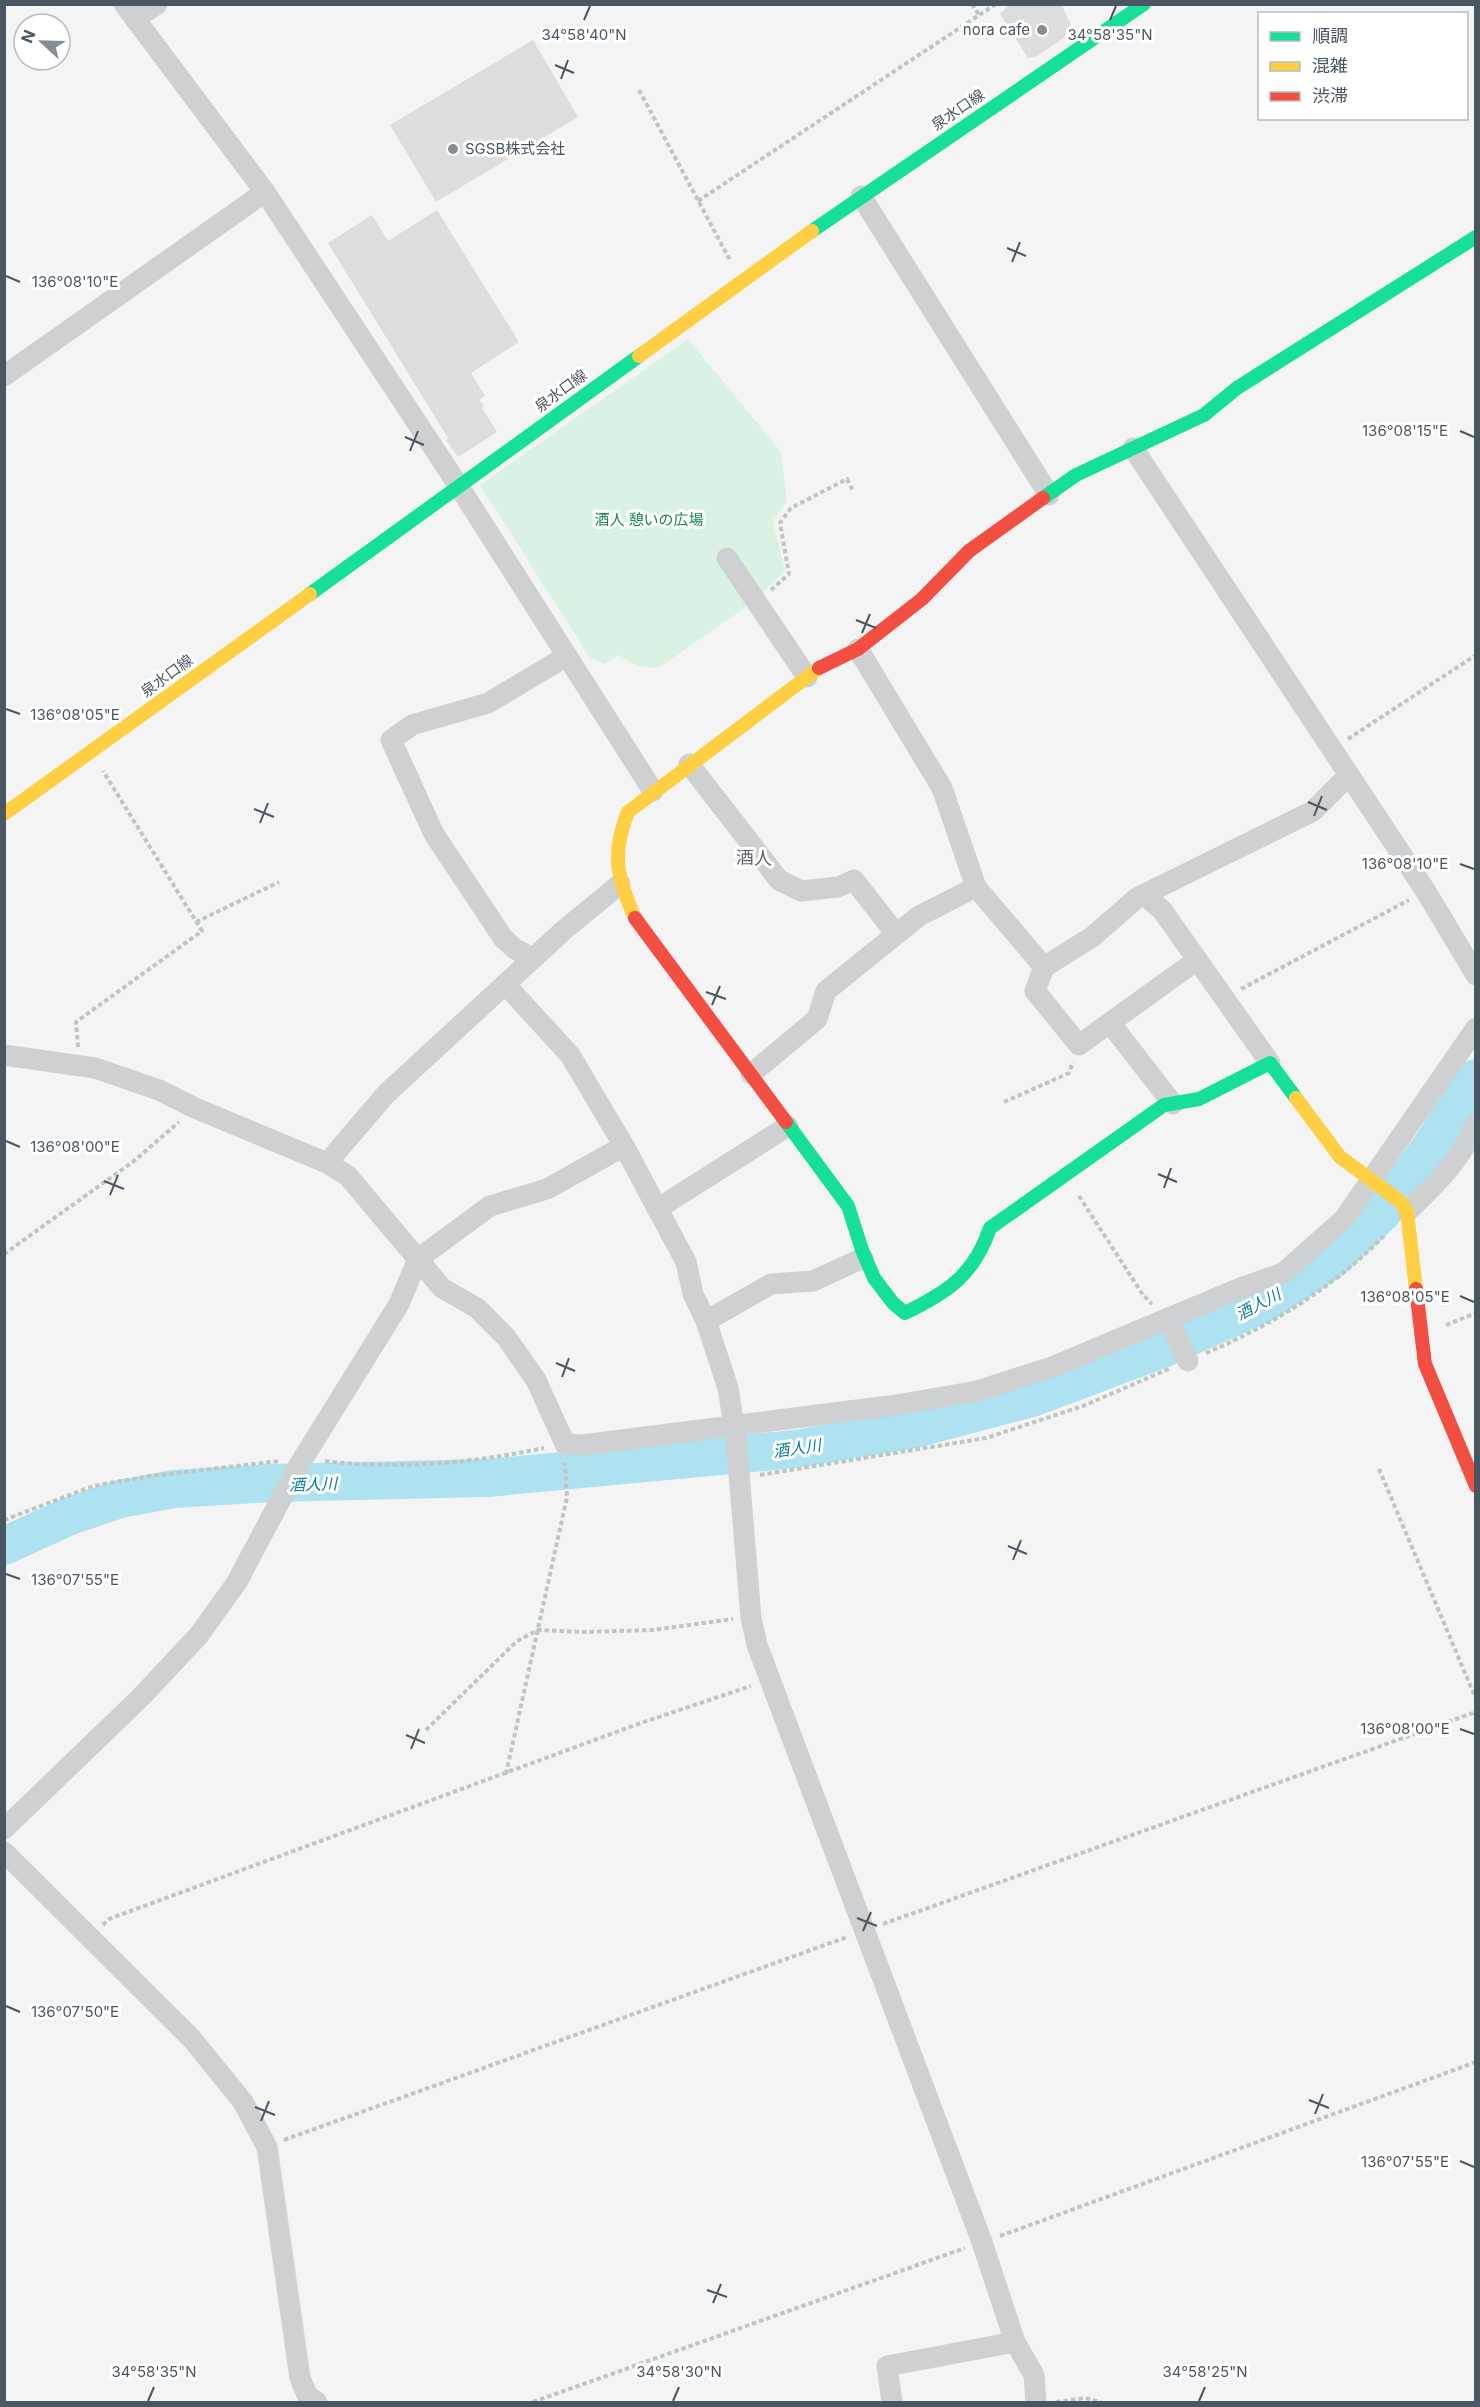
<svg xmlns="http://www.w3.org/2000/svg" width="1480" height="2407" font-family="Inter,'Noto Sans JP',sans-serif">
	<rect width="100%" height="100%" fill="#f4f4f4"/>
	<path fill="#d9f2e3" d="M688,339l93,113 6,49 -14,20 12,50 -32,31 -90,63c-20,6 -28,1 -44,-10l-15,9 -14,-6 -110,-173z"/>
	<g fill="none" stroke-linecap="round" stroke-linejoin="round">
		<path stroke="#aee2f0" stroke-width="38" d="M4,1546l66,-30 50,-17 54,-10 98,-6 215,-5 308,-29 120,-20 117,-31 133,-50 100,-45 68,-44 49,-46 48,-65 46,-70"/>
	</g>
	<g fill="#ddddde">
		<path d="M1010,4h51l13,27 -37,25 -9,2 -28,-44z"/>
		<path d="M533,40l45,77 -142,85 -46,-77z"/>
		<path d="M437,210l82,132 -48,31 14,23 -6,4 5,6 -2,2 15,24 -39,25 -12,-17 2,-2 -120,-195 44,-28 16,26z"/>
	</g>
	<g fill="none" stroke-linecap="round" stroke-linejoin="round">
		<g stroke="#bcc7c4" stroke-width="4" stroke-dasharray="4.5 3" stroke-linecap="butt">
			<path d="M972,4l7,11"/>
			<path d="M639,90l92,172"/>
			<path d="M698,201l298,-197"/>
			<path d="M771,590l18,-16 -9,-51 11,-15 56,-29 6,12"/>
			<path d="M1348,739l128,-84"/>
			<path d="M196,922l83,-40"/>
			<path d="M1241,989l168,-89"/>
			<path d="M78,1047l-2,-25 126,-91 -99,-160"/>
			<path d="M1004,1102l65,-29 4,-11"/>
			<path d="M1079,1196l64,99 9,9"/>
			<path d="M4,1254l130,-93 45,-39"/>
			<path d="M1446,1325l30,-12"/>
			<path d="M1206,1353c68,-29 128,-66 180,-119"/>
			<path d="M325,1461c72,9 148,2 219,-13"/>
			<path d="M1379,1469l97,230"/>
			<path d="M760,1475l226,-37 97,-32 88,-38"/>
			<path d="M4,1520l89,-34 58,-10 128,-15"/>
			<path d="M426,1730l91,-89 21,-11 46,2 69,-2 80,-11"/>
			<path d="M506,1774l61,-277 -2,-34"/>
			<path d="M883,1924l593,-212"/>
			<path d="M103,1925l6,-6 529,-195 113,-38"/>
			<path d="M284,2140l563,-203"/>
			<path d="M1000,2236l476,-174"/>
			<path d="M533,2402l432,-154"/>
			<path d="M1056,2402l29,-4 16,4"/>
		</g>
		<g stroke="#ced0d2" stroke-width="21">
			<path d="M124,4l141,188 193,293 195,306"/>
			<path d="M135,19l22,-15"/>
			<path d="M861,196l188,299"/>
			<path d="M4,376l261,-184"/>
			<path d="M1133,448l292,442 51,85"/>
			<path d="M727,558l80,119"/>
			<path d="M858,649l84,139 34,99"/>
			<path d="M689,764l90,116 22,11 37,-4 16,-7 42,54"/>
			<path d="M1144,895l18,15 108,153"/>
			<path d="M533,958l-18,-9 -12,-11 -69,-104 -43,-94 21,-15 76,-22 79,-47"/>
			<path d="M1044,967l-9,24 44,54 118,-85"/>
			<path d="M505,984l65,71 54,91 62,116 7,32 13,27 22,67 8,50 15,180 6,27 225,597 33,100 19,33 2,27"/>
			<path d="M1110,1023l63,81"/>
			<path d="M4,1055l91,13 64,22 36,18 132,55 21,13 94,112 35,20 29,29 30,43 29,64 17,1 314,-40 81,-14 75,-24 186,-78 45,-16 61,-54 132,-191"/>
			<path d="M751,1074l66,-55 9,-28 93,-75 57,-29 68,80 48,-30 45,-39 176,-87 36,-36"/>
			<path d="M327,1163l59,-69 178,-164 56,-46"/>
			<path d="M657,1209l131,-83"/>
			<path d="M1407,1212c26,-25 56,-54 69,-88"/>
			<path d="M1168,1318l20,43"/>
			<path d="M706,1321l65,-37 42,-3 50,-23"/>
			<path d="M4,1829l137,-132 58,-62 38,-53 62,-117 100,-161 19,-45 72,-53 57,-17 77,-43"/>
			<path d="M4,1852l188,187 51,63 24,45 33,231 7,17 10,7"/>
			<path d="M892,2402l-5,-36 128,-24"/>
		</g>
		<g stroke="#16e098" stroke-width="14">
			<path d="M812,231l332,-227"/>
			<path d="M1043,498l33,-23 128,-60 33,-27 239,-151"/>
			<path d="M310,594l329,-238"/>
			<path d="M786,1122l62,84 14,44 12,28 19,25 12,10c43,-21 69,-38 85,-85l174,-123 35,-6 71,-36 26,35"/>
		</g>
		<g stroke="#ffcf43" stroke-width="14">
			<path d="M639,356l173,-125"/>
			<path d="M4,814l306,-220"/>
			<path d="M635,918c-18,-40 -24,-64 -7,-106l191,-144"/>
			<path d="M1296,1098l44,59 61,45 6,10 9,77"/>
		</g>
		<g stroke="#f24e42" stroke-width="14">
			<path d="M819,668l39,-19 64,-50 47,-48 74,-53"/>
			<path d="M635,918l151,204"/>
			<path d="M1416,1289l9,75 51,122"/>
		</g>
	</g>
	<path fill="none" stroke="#4a5661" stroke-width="2" d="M584,20l6,-14M1110,20l6,-14M555,65l19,8M561,79l7,-19M1007,248l19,8M1012,262l8,-20M6,276l14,6M1460,431l14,6M405,437l19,8M410,451l8,-20M856,620l20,8M862,633l8,-19M6,709l14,5M1308,802l19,8M254,809l20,8M1314,816l8,-20M260,823l8,-20M1460,864l14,5M706,992l20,7M712,1005l8,-19M6,1141l14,6M1158,1174l19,8M104,1181l20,8M1164,1188l7,-20M110,1195l8,-20M1460,1296l14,6M556,1363l19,8M562,1377l7,-19M1008,1546l19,8M1013,1560l8,-20M6,1574l14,5M1460,1729l14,5M406,1735l19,8M411,1749l8,-20M857,1918l20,8M863,1931l8,-19M6,2006l14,6M1309,2100l20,8M255,2107l20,8M1315,2114l8,-20M261,2121l8,-20M1460,2161l14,6M707,2290l20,7M713,2303l8,-19M148,2401l6,-14M673,2401l6,-14M1199,2401l6,-14"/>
	<g fill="#868d94" stroke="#fff" stroke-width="2">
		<circle cx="1042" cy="30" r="6"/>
		<circle cx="453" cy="149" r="6"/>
	</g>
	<g text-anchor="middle" stroke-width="6" stroke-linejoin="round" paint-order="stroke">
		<g font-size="15" fill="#4a5661" stroke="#fff" text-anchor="end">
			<text x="1030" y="35">nora cafe</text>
			<text x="465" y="154" text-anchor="start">SGSB株式会社</text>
		</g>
		<g font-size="15" fill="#4a5661" stroke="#fff">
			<text transform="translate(958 110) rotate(-34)" y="5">泉水口線</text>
			<text transform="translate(561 391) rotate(-36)" y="5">泉水口線</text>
			<text transform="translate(167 676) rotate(-36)" y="5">泉水口線</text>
		</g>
		<g font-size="15" fill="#17864f" stroke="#fff">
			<text x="649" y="525">酒人 憩いの広場</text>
		</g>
		<g font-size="16" font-style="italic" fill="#0c7c9b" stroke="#fff">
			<text transform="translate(1258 1304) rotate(-28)" y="6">酒人川</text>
			<text transform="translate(797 1448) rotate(-8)" y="6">酒人川</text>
			<text transform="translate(313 1484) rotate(-2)" y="6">酒人川</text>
		</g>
		<g font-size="18" fill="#5f6368" stroke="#fff">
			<text x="754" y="864">酒人</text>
		</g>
	</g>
	<g font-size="15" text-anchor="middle" fill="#4a5661" stroke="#fff" stroke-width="6" stroke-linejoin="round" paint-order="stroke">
		<text x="584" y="40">34°58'40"N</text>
		<text x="1110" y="40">34°58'35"N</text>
		<text x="75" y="287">136°08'10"E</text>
		<text x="1405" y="436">136°08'15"E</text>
		<text x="75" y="720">136°08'05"E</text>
		<text x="1405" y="869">136°08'10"E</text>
		<text x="75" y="1152">136°08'00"E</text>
		<text x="1405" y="1302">136°08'05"E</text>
		<text x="75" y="1585">136°07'55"E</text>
		<text x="1405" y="1734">136°08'00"E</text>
		<text x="75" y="2017">136°07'50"E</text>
		<text x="1405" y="2167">136°07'55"E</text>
		<text x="154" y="2377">34°58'35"N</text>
		<text x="679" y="2377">34°58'30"N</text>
		<text x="1205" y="2377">34°58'25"N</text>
	</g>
	<rect width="1480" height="2407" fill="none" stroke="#4a5661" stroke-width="12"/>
	<rect x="1258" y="12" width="210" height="108" fill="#ffffff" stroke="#b7bbc0" stroke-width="1.5"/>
	<rect x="1270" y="32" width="30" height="9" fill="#16e098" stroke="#b7bbc0" stroke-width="1.5"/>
	<text x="1312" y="42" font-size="18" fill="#4a5661">順調</text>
	<rect x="1270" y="62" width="30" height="9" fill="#ffcf43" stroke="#b7bbc0" stroke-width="1.5"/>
	<text x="1312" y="72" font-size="18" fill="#4a5661">混雑</text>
	<rect x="1270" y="92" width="30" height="9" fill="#f24e42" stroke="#b7bbc0" stroke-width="1.5"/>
	<text x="1312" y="102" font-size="18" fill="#4a5661">渋滞</text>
	<g transform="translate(42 42) rotate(292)"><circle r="28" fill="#ffffff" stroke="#b7bbc0" stroke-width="1.5"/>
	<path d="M0-4.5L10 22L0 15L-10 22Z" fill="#868d94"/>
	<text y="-9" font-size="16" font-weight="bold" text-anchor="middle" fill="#4a5661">N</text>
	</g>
</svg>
